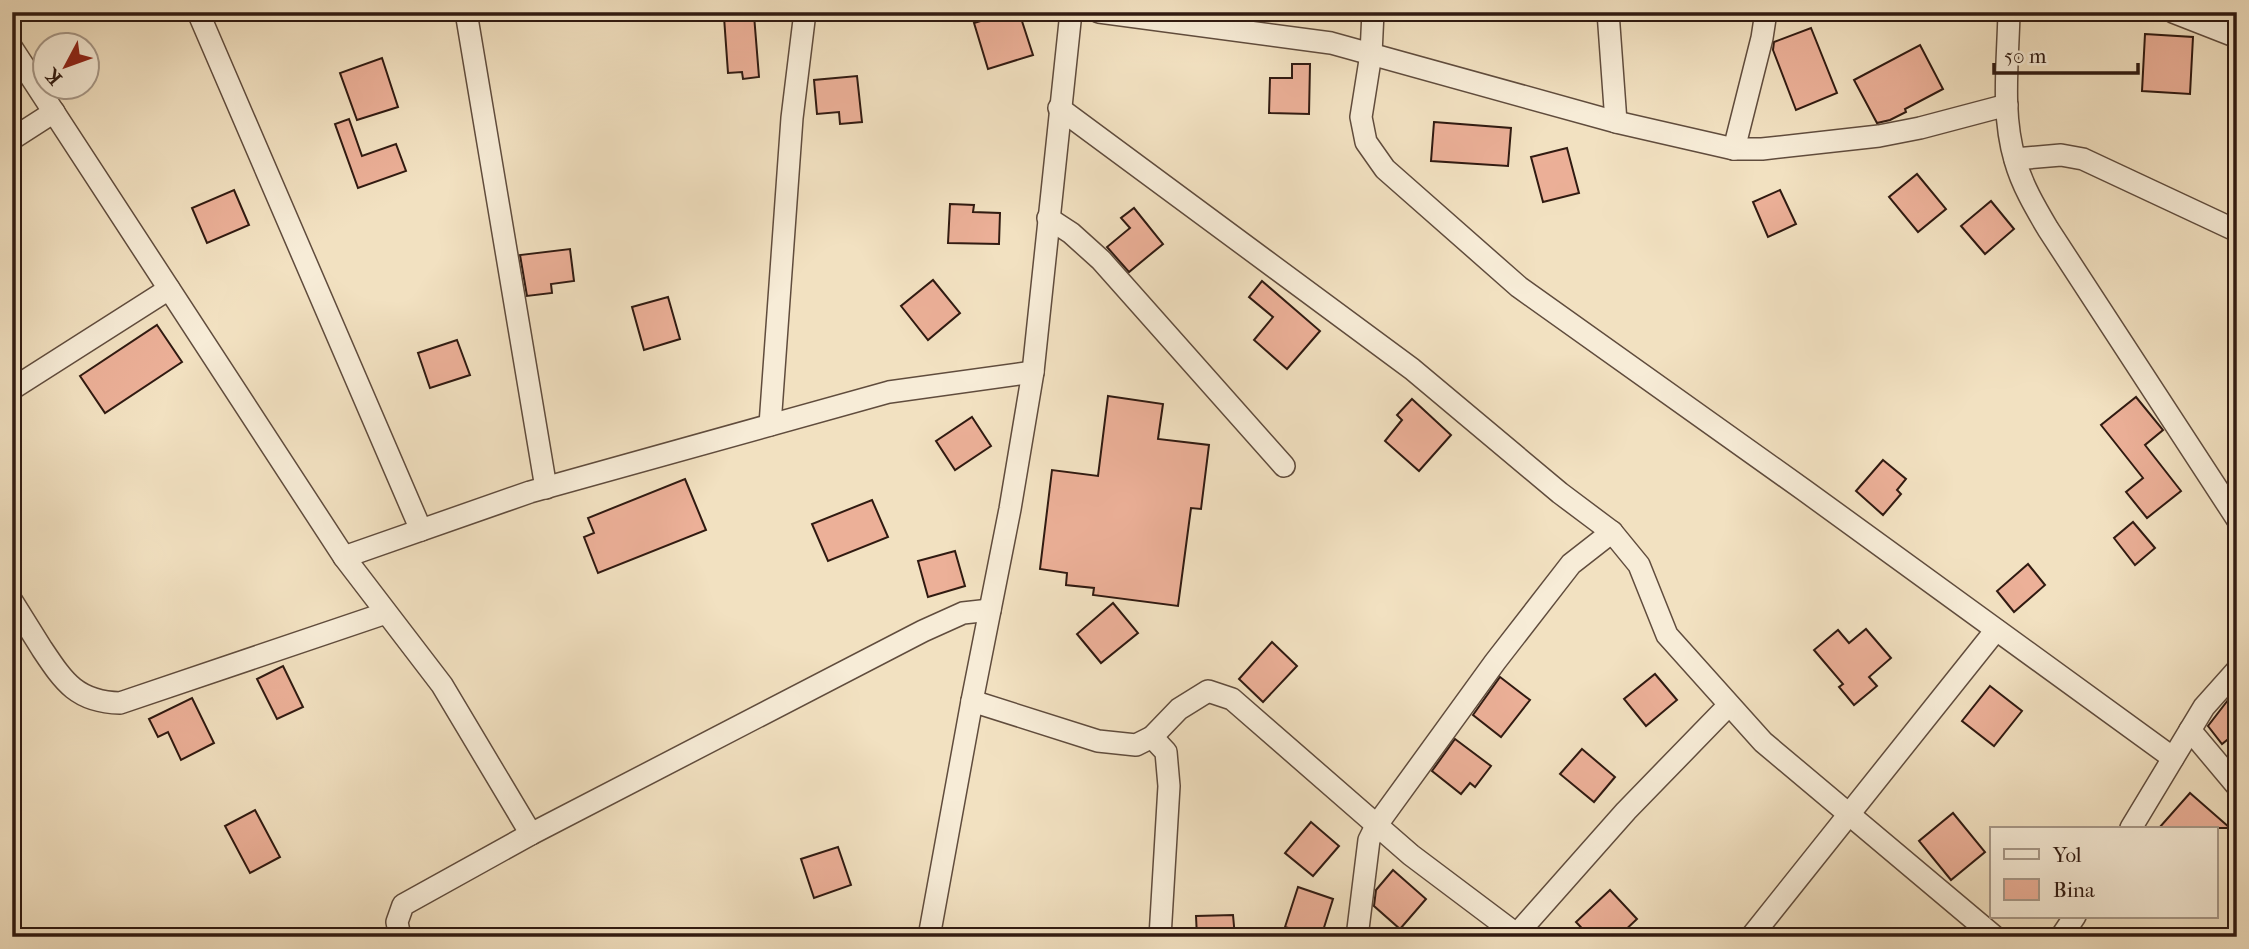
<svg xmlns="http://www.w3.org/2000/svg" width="2249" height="949" font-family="'IM FELL French Canon',serif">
	<rect width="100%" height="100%" fill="#f2e1c1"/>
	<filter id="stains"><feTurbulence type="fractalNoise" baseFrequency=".00286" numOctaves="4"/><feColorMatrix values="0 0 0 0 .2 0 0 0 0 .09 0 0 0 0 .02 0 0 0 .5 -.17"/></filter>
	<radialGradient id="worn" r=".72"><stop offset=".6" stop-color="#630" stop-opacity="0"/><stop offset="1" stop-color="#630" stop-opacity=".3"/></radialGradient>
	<g fill="#ecb098" stroke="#301a11" stroke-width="2">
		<path d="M1010,12h9l14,43 -45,14 -14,-46z"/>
		<path d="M754,15l5,62 -16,2 -1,-7 -14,1 -4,-56z"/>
		<path d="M1811,28l26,65 -41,17 -23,-60 1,-8z"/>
		<path d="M2145,34l48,3 -3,57 -48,-3z"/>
		<path d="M1920,45l23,44 -38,20 1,3 -16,8 -13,3 -23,-43z"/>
		<path d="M382,58l16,49 -41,13 -17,-47z"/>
		<path d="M1292,64h18l-1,50 -40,-1 1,-35h22z"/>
		<path d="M857,76l5,46 -22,2 -1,-12 -22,2 -3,-34z"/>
		<path d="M349,119l13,37 34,-12 10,27 -48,17 -23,-64z"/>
		<path d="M1434,122l77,6 -3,38 -77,-5z"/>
		<path d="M1567,148l12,45 -36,9 -12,-45z"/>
		<path d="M1917,174l29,35 -28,23 -29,-35z"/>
		<path d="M234,190l15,35 -42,18 -15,-35z"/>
		<path d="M1780,190l16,34 -28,13 -15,-35z"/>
		<path d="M1991,201l23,28 -29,25 -24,-28z"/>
		<path d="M950,204l24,1 -1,7 27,1 -1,31 -51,-1z"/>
		<path d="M1134,208l29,36 -34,28 -22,-25 23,-19 -9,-10z"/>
		<path d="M570,249l4,32 -23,3 1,9 -25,3 -7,-41z"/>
		<path d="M933,280l27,33 -32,27 -27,-34z"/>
		<path d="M1262,281l58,50 -33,38 -33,-29 19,-23 -24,-20z"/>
		<path d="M668,297l12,42 -36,11 -12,-43z"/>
		<path d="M157,325l25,37 -77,51 -25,-37z"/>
		<path d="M457,340l13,35 -40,13 -12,-35z"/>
		<path d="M1108,396l55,8 -5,35 51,6 -8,64 -10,-1 -13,98 -85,-11 1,-7 -28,-3 1,-12 -27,-4 12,-99 46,6z"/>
		<path d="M2136,397l27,33 -18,15 36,46 -34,27 -21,-26 17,-14 -42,-53z"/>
		<path d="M1412,399l39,36 -32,36 -34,-30 17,-21 -5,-5z"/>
		<path d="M972,417l19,29 -36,24 -19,-29z"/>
		<path d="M1883,460l23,19 -9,11 4,4 -18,21 -27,-24z"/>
		<path d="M685,479l21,51 -108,43 -14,-36 10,-4 -6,-15z"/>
		<path d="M872,500l16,37 -60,24 -16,-37z"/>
		<path d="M2133,522l22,26 -20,17 -21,-27z"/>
		<path d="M955,551l10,35 -37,11 -10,-36z"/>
		<path d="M2028,564l17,21 -31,27 -17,-21z"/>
		<path d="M1113,603l25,30 -37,30 -24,-29z"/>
		<path d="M1866,629l25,29 -22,19 8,9 -23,19 -15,-18 4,-3 -29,-34 24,-20 11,13z"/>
		<path d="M1272,642l25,24 -34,36 -24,-23z"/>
		<path d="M283,666l20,41 -26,12 -20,-40z"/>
		<path d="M1655,674l22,26 -31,26 -22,-27z"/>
		<path d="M1500,677l30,23 -29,37 -28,-22z"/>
		<path d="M1990,686l32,25 -28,35 -32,-25z"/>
		<path d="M192,698l22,45 -33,17 -13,-28 -10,5 -9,-18z"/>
		<path d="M2228,700l9,11v21l-15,12 -14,-18z"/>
		<path d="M1455,739l36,27 -16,21 -5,-4 -9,11 -29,-23z"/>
		<path d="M1582,749l33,28 -21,25 -34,-28z"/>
		<path d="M2190,793l40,35h-71z"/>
		<path d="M255,810l25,47 -30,16 -25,-47z"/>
		<path d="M1953,813l32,39 -34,28 -32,-39z"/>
		<path d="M1311,822l28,24 -26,30 -28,-23z"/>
		<path d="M838,847l13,38 -37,13 -13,-39z"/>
		<path d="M1393,870l33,29 -26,30 -26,-23 2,-16z"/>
		<path d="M1298,887l35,12 -12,38h-22l2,-5 -16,-5z"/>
		<path d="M1610,890l27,29 -19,18h-28l-14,-15z"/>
		<path d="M1233,915l2,22h-38l-1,-21z"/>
	</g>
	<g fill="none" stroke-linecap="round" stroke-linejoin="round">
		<defs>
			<g id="minor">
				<path d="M198,12l223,518"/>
				<path d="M466,12l80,476"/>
				<path d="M1099,12l232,31 285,79 118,27h28l117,-13 41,-8 87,-23"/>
				<path d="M1373,12l-2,42 -10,63 5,25 19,27 134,118 285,203 369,268"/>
				<path d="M1608,12l8,110"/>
				<path d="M2009,12c-1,49 -8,101 6,148 7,25 20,47 33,69l189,290"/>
				<path d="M2173,12l64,25"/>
				<path d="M12,48l332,509 98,128 89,149"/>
				<path d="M1059,108l353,261 148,124 52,39 27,33 28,70 96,107 232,195"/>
				<path d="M12,139l42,-27"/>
				<path d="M1734,149l28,-111 4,-26"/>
				<path d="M2015,159l46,-4 22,4 154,72"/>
				<path d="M1048,218l23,15 30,27 183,206"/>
				<path d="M12,389l157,-100"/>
				<path d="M770,425l22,-307 13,-106"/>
				<path d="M344,557l186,-65 359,-100 144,-20"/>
				<path d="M12,601c10,16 20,32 30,48 22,33 35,53 78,54l266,-90"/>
				<path d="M972,701l126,40 38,4 16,-8 27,-28 29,-18 24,8 179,156 109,82"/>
				<path d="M2190,730l47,56"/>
				<path d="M1152,737l14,15 3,34 -9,151"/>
				<path d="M2131,828l73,-121 33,-37"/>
				<path d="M1517,934l109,-123 103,-106"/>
				<path d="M400,937l-3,-15 6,-17 128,-71 392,-203 40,-18 27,-3"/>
				<path d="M929,937l43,-236 38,-192 23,-137 38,-360"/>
				<path d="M1357,937l12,-97 7,-14 119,-164 76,-98 41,-32"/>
				<path d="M1751,937l245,-307"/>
				<path d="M2061,937l14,-21"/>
			</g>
		</defs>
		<use href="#minor" stroke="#604c3d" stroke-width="24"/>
		<use href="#minor" stroke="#f7ecd7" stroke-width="21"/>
	</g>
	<rect width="2249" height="949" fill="none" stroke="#f2e1c1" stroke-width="42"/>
	<rect x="14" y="14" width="2221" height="921" fill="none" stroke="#301a11" stroke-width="3.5"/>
	<rect x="21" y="21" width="2207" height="907" fill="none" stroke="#301a11" stroke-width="2"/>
	<rect x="1990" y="827" width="228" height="91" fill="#f7ecd7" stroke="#a79888" stroke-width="2"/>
	<rect x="2004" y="849" width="35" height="10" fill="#f7ecd7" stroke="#a79888" stroke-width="2"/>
	<text x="2053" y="862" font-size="21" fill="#301a11">Yol</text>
	<rect x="2004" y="879" width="35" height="21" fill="#ecb098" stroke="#a79888" stroke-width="2"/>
	<text x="2053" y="897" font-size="21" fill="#301a11">Bina</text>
	<g transform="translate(66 66) rotate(229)"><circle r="33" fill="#f7ecd7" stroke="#a79888" stroke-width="2"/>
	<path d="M0-5L12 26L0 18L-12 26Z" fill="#8f2418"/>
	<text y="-10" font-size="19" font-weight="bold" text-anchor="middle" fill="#301a11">K</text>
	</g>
	<path d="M1994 63v10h144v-10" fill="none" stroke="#301a11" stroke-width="3.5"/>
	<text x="2004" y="63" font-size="21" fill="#301a11" stroke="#f7ecd7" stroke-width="5" paint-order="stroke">50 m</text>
	<rect width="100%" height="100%" filter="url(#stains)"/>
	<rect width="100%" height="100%" fill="url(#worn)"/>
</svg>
